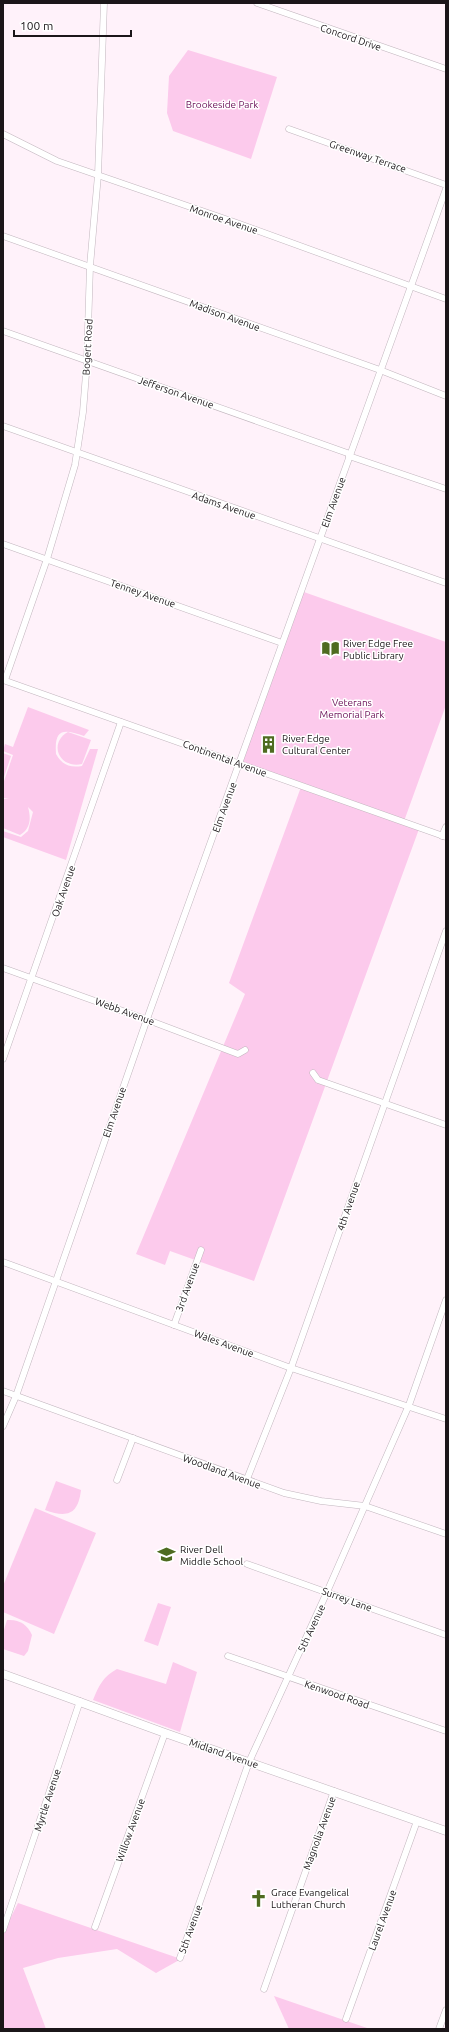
<svg xmlns="http://www.w3.org/2000/svg" width="449" height="2032" font-family="Ubuntu,sans-serif">
	<rect width="100%" height="100%" fill="#fff2fa"/>
	<g fill="#fccaec">
		<path d="M188,50l89,27 -26,82 -78,-28 -6,-18 2,-37z"/>
		<path d="M301,591l145,51v63l-43,119 16,5 -165,452 -84,-30 -5,14 -29,-11 109,-260 -16,-11 72,-196 -61,-22z"/>
		<path d="M28,707l61,23 -5,6c-20,-7 -30,-8 -28,18 6,11 14,14 26,12l8,-17h8l-32,111 -63,-23v-6l18,6 7,-6 5,-19 -5,-5c3,11 3,21 -8,28l-17,-7v-25l1,-4 5,-1h-6v-14l10,-29 -10,-4 2,-7 8,3z"/>
		<path d="M68,732l23,8 -9,24c-23,5 -34,-21 -14,-32z"/>
		<path d="M3,753l8,3 -8,24z"/>
		<path d="M56,1481l25,9c-3,25 -14,28 -36,20z"/>
		<path d="M35,1508l61,25 -42,101 -51,-22v-26z"/>
		<path d="M158,1603l13,4 -13,39 -14,-5z"/>
		<path d="M7,1620c12,-1 20,4 25,15l-4,16 -4,5 -21,-7v-16z"/>
		<path d="M173,1662l24,10 -17,60 -87,-32c6,-15 10,-23 24,-31l49,15z"/>
		<path d="M18,1903l163,56 -25,14 -39,-24 -59,9 -35,10 23,61h-43v-96z"/>
		<path d="M274,1996l96,33h-81z"/>
	</g>
	<g fill="none" stroke-linecap="round" stroke-linejoin="round">
		<defs>
			<g id="minor">
				<path d="M257,3l189,66"/>
				<path d="M289,129l157,56"/>
				<path d="M3,134l54,27 177,61 212,77"/>
				<path d="M3,236l377,134 66,26"/>
				<path d="M3,331l347,123"/>
				<path d="M3,426l443,157"/>
				<path d="M349,456l97,33"/>
				<path d="M3,544l279,99"/>
				<path d="M3,680l443,157"/>
				<path d="M5,680l42,-121 28,-94 8,-53 4,-51 3,-95 8,-91 6,-172"/>
				<path d="M442,836l4,-9"/>
				<path d="M3,968l145,52 90,34 7,-4"/>
				<path d="M3,1059l118,-337"/>
				<path d="M313,1073l5,7 128,45"/>
				<path d="M3,1262l288,106 155,51"/>
				<path d="M174,1325l27,-75"/>
				<path d="M3,1391l281,102 37,8 44,5 81,28"/>
				<path d="M3,1426l13,-30 131,-377 299,-830"/>
				<path d="M247,1479l44,-111 155,-437"/>
				<path d="M117,1480l16,-42"/>
				<path d="M247,1564l199,71"/>
				<path d="M228,1656l218,75"/>
				<path d="M95,1927l70,-194"/>
				<path d="M3,1930l77,-229"/>
				<path d="M180,1958l69,-196 78,-170 82,-187 37,-105"/>
				<path d="M264,1989l70,-198"/>
				<path d="M346,2019l71,-198"/>
				<path d="M439,2029l7,-19"/>
			</g>
			<path id="tertiary" d="M3,1674l162,59 281,98"/>
		</defs>
		<use href="#minor" stroke="#c2b6be" stroke-width="7"/>
		<use href="#tertiary" stroke="#c2b6be" stroke-width="9"/>
		<use href="#minor" stroke="#fff" stroke-width="6"/>
		<use href="#tertiary" stroke="#fff" stroke-width="8"/>
	</g>
	<defs>
		<symbol id="library-bare" viewBox="-9 -9 18 18"><path d="M-6-4Q-3-5.5-.7-3.5V5Q-3 3-6 4ZM6-4Q3-5.5 .7-3.5V5Q3 3 6 4Z" fill="#4e6b20" stroke="#fff" stroke-width="2.5" paint-order="stroke"/></symbol>
		<symbol id="building-bare" viewBox="-9 -9 18 18"><path d="M-4-6H4V6H1V3H-1V6H-4ZM-2.5-4.3h1.7v1.8h-1.7ZM.8-4.3h1.7v1.8H.8ZM-2.5-1h1.7V.8h-1.7ZM.8-1h1.7V.8H.8Z" fill="#4e6b20" stroke="#fff" stroke-width="2.5" paint-order="stroke"/></symbol>
		<symbol id="school-bare" viewBox="-9 -9 18 18"><path d="M0-5L7-2L0 1L-7-2ZM-4 1L0 2.5L4 1V4Q0 6-4 4Z" fill="#4e6b20" stroke="#fff" stroke-width="2.5" paint-order="stroke"/></symbol>
		<symbol id="church-bare" viewBox="-9 -9 18 18"><path d="M-1.2-6h2.4v3.5h3.3v2.4h-3.3V6h-2.4V-.1h-3.3v-2.4h3.3Z" fill="#4e6b20" stroke="#fff" stroke-width="2.5" paint-order="stroke"/></symbol>
	</defs>
	<g fill-rule="evenodd">
		<use href="#library-bare" x="318" y="636" width="25" height="25"/>
		<use href="#building-bare" x="256" y="732" width="25" height="25"/>
		<use href="#school-bare" x="154" y="1542" width="25" height="25"/>
		<use href="#church-bare" x="246" y="1886" width="25" height="25"/>
	</g>
	<g text-anchor="middle" stroke-width="3" stroke-linejoin="round" paint-order="stroke">
		<g font-size="10" fill="#1b1619" stroke="#fff">
			<text transform="translate(351 37) rotate(19)" y="4">Concord Drive</text>
			<text transform="translate(368 156) rotate(19)" y="4">Greenway Terrace</text>
			<text transform="translate(224 219) rotate(19)" y="4">Monroe Avenue</text>
			<text transform="translate(225 315) rotate(20)" y="4">Madison Avenue</text>
			<text transform="translate(87 347) rotate(-87)" y="4">Bogert Road</text>
			<text transform="translate(176 392) rotate(19)" y="4">Jefferson Avenue</text>
			<text transform="translate(333 502) rotate(-70)" y="4">Elm Avenue</text>
			<text transform="translate(224 505) rotate(19)" y="4">Adams Avenue</text>
			<text transform="translate(143 593) rotate(19)" y="4">Tenney Avenue</text>
			<text transform="translate(225 758) rotate(20)" y="4">Continental Avenue</text>
			<text transform="translate(224 807) rotate(-70)" y="4">Elm Avenue</text>
			<text transform="translate(63 891) rotate(-71)" y="4">Oak Avenue</text>
			<text transform="translate(125 1011) rotate(20)" y="4">Webb Avenue</text>
			<text transform="translate(114 1112) rotate(-71)" y="4">Elm Avenue</text>
			<text transform="translate(348 1206) rotate(-71)" y="4">4th Avenue</text>
			<text transform="translate(187 1287) rotate(-70)" y="4">3rd Avenue</text>
			<text transform="translate(224 1343) rotate(20)" y="4">Wales Avenue</text>
			<text transform="translate(222 1471) rotate(20)" y="4">Woodland Avenue</text>
			<text transform="translate(347 1599) rotate(20)" y="4">Surrey Lane</text>
			<text transform="translate(311 1628) rotate(-65)" y="4">5th Avenue</text>
			<text transform="translate(337 1694) rotate(19)" y="4">Kenwood Road</text>
			<text transform="translate(224 1753) rotate(19)" y="4">Midland Avenue</text>
			<text transform="translate(47 1800) rotate(-72)" y="4">Myrtle Avenue</text>
			<text transform="translate(130 1830) rotate(-70)" y="4">Willow Avenue</text>
			<text transform="translate(319 1833) rotate(-70)" y="4">Magnolia Avenue</text>
			<text transform="translate(382 1920) rotate(-70)" y="4">Laurel Avenue</text>
			<text transform="translate(190 1929) rotate(-70)" y="4">5th Avenue</text>
		</g>
		<g font-size="10" fill="#6a0f57" stroke="#fff">
			<text x="222" y="108">Brookeside Park</text>
			<text x="352" y="706">Veterans<tspan x="352" dy="12">Memorial Park</tspan></text>
		</g>
		<g font-size="10" fill="#1b1619" stroke="#fff" text-anchor="start">
			<text x="343" y="647">River Edge Free<tspan x="343" dy="12">Public Library</tspan></text>
			<text x="282" y="742">River Edge<tspan x="282" dy="12">Cultural Center</tspan></text>
			<text x="180" y="1553">River Dell<tspan x="180" dy="12">Middle School</tspan></text>
			<text x="271" y="1896">Grace Evangelical<tspan x="271" dy="12">Lutheran Church</tspan></text>
		</g>
	</g>
	<rect width="449" height="2032" fill="none" stroke="#1b1619" stroke-width="8"/>
	<path d="M14 30v6h117v-6" fill="none" stroke="#1b1619" stroke-width="2"/>
	<text x="20" y="30" font-size="12" fill="#1b1619" stroke="#ffffff" stroke-width="3" paint-order="stroke">100 m</text>
</svg>
